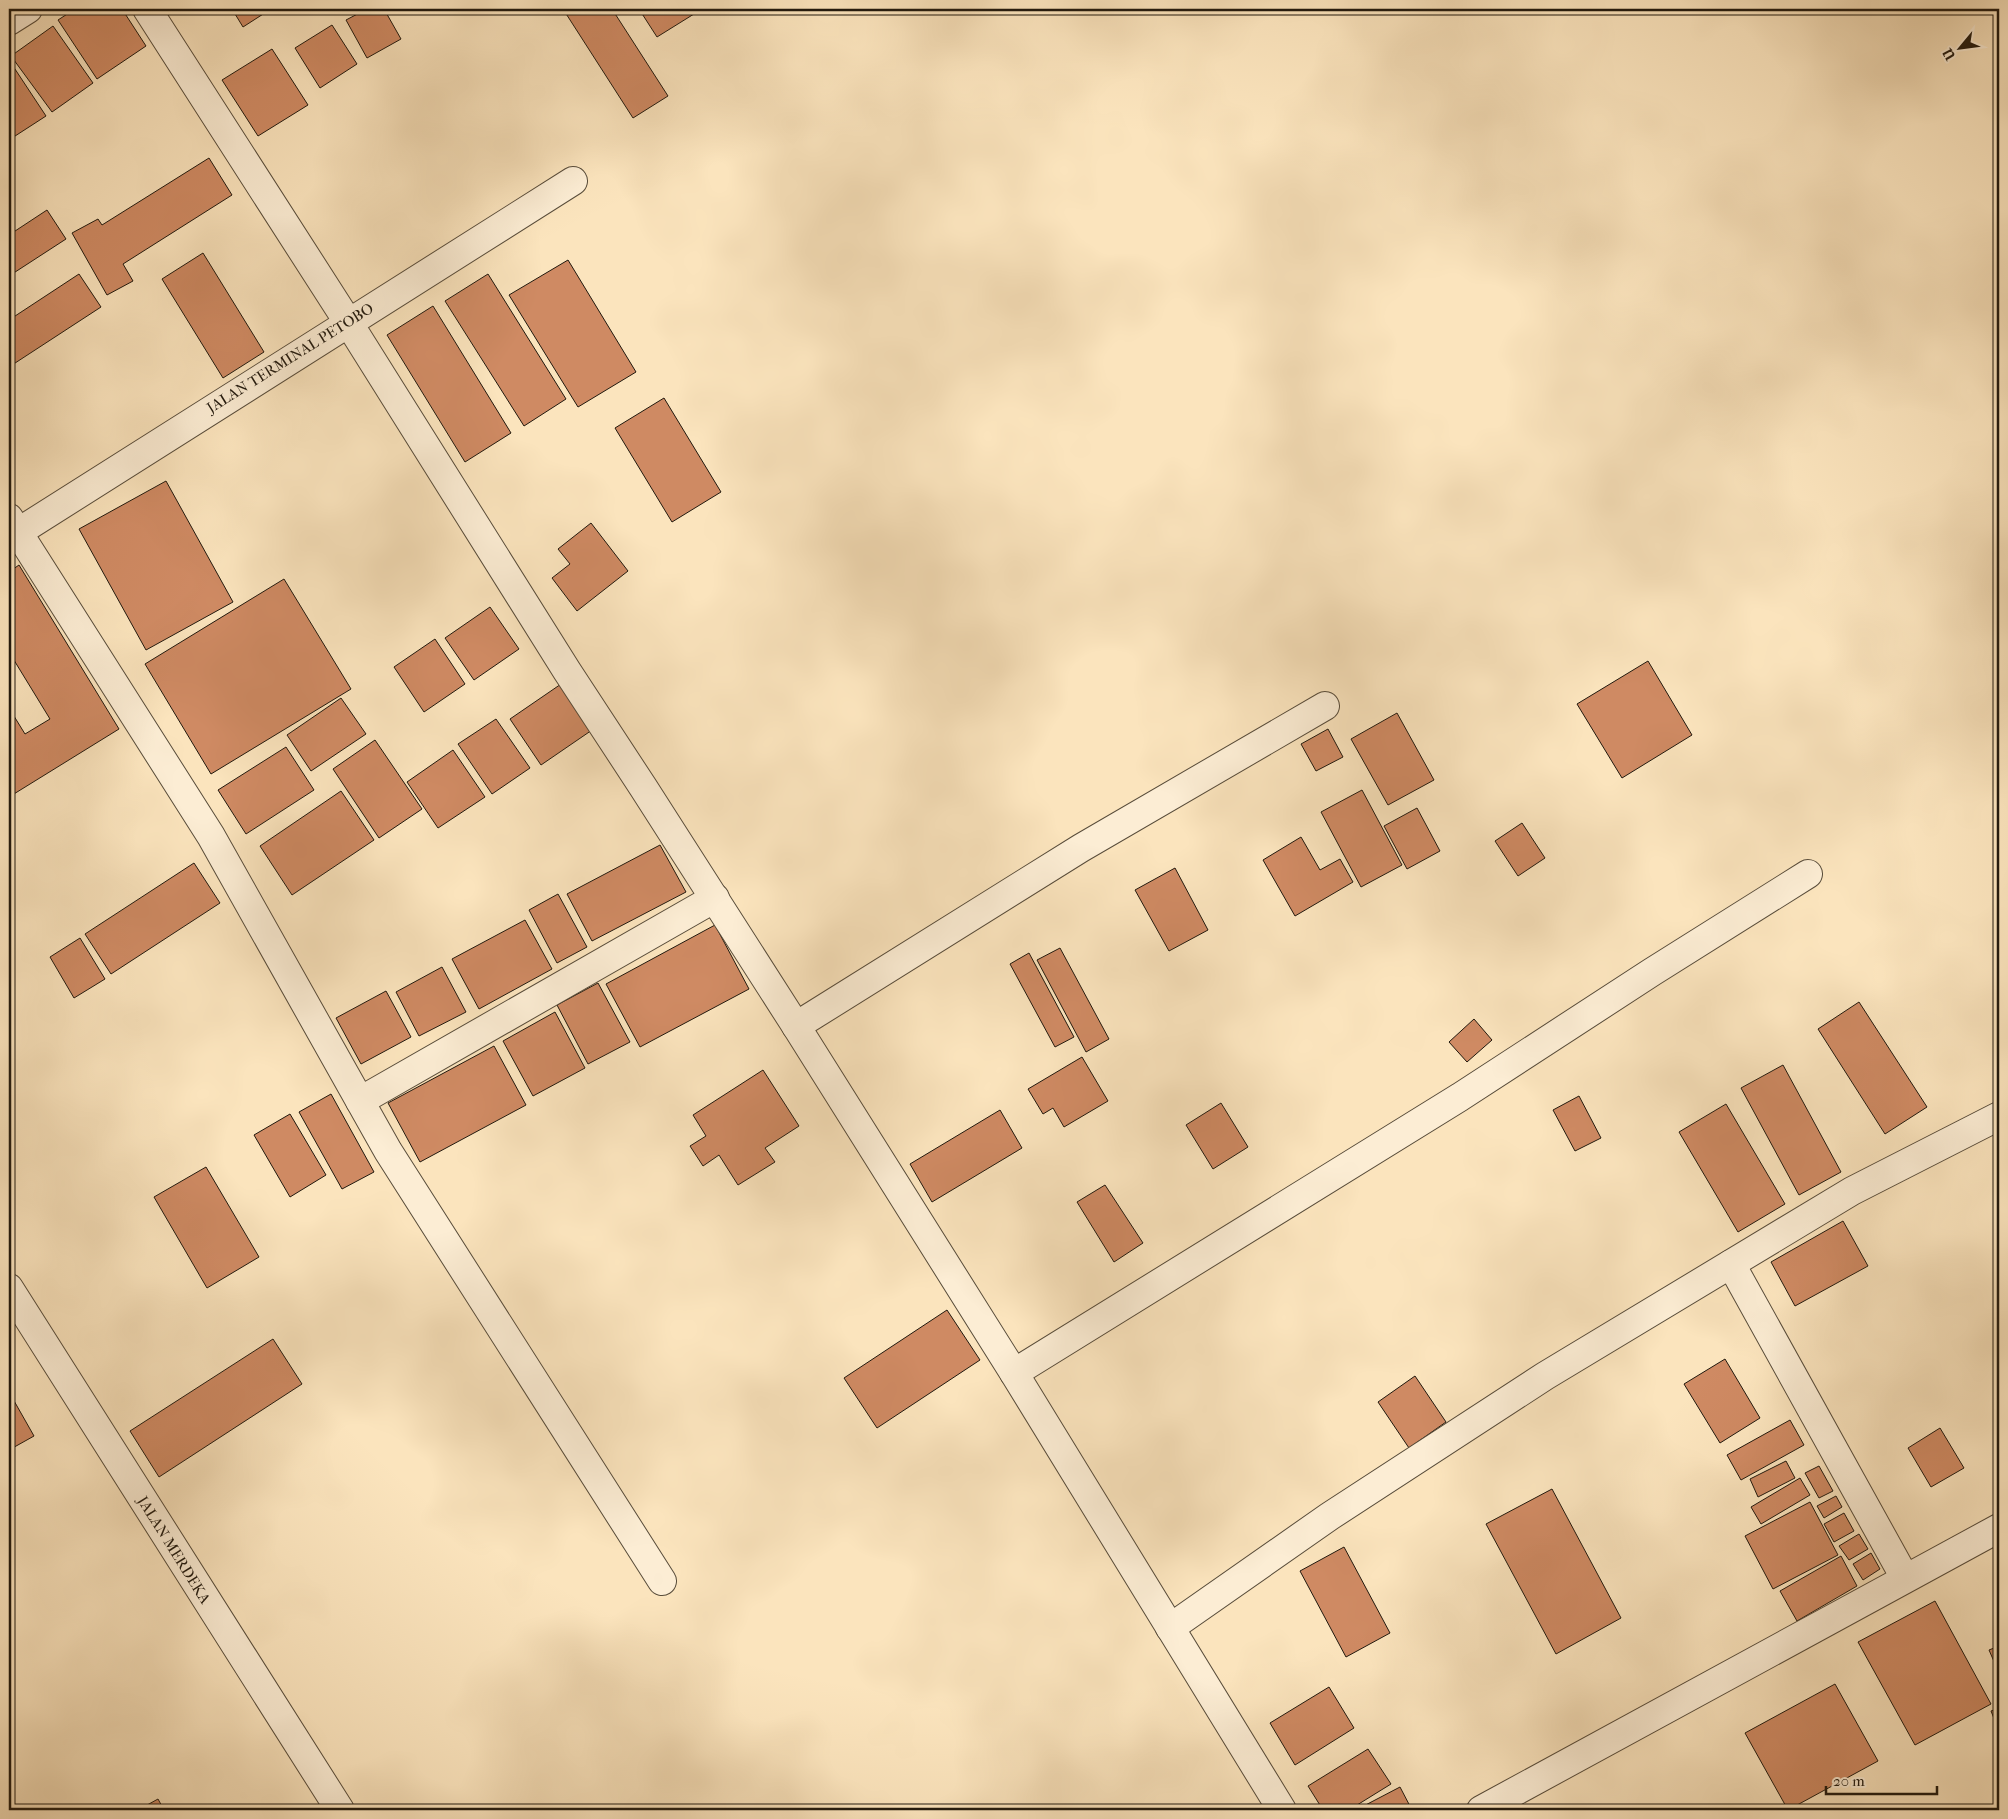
<svg xmlns="http://www.w3.org/2000/svg" width="2008" height="1819" font-family="'IM FELL French Canon',serif">
	<rect width="100%" height="100%" fill="#fbe4bd"/>
	<filter id="stains"><feTurbulence type="fractalNoise" baseFrequency=".004" numOctaves="4"/><feColorMatrix values="0 0 0 0 .2 0 0 0 0 .09 0 0 0 0 .02 0 0 0 .5 -.17"/></filter>
	<radialGradient id="worn" r=".72"><stop offset=".6" stop-color="#630" stop-opacity="0"/><stop offset="1" stop-color="#630" stop-opacity=".3"/></radialGradient>
	<g fill="#cf8a63" stroke="#21190e">
		<path d="M75,9h47l24,37 -49,33 -39,-59z"/>
		<path d="M232,9h39l-28,18z"/>
		<path d="M367,9h17l17,30 -34,19 -21,-38z"/>
		<path d="M563,9h49l56,87 -35,22z"/>
		<path d="M639,9h63l-45,28z"/>
		<path d="M332,25l25,39 -37,24 -25,-40z"/>
		<path d="M53,26l40,57 -41,29 -41,-56z"/>
		<path d="M272,49l36,56 -50,31 -36,-56z"/>
		<path d="M9,60l37,56 -34,22 -3,-4z"/>
		<path d="M209,158l23,37 -109,69 10,17 -26,14 -35,-62 26,-14 4,6z"/>
		<path d="M47,210l19,29 -57,37v-41z"/>
		<path d="M203,253l61,99 -41,26 -61,-99z"/>
		<path d="M568,260l68,112 -58,35 -69,-112z"/>
		<path d="M79,274l22,33 -92,60v-47z"/>
		<path d="M488,274l78,125 -42,27 -79,-125z"/>
		<path d="M433,306l78,127 -46,29 -78,-127z"/>
		<path d="M664,398l57,94 -49,30 -57,-94z"/>
		<path d="M166,481l67,121 -87,48 -67,-121z"/>
		<path d="M591,523l37,48 -51,40 -25,-33 18,-14 -12,-15z"/>
		<path d="M19,565l100,164 -110,68v-89l16,26 25,-15 -41,-67v-80z"/>
		<path d="M284,579l67,110 -140,85 -66,-110z"/>
		<path d="M490,607l29,42 -45,31 -29,-42z"/>
		<path d="M435,639l30,45 -41,28 -30,-45z"/>
		<path d="M1648,661l44,74 -70,43 -45,-74z"/>
		<path d="M564,682l31,46 -54,37 -31,-46z"/>
		<path d="M341,698l25,36 -55,37 -24,-36z"/>
		<path d="M1397,713l37,67 -46,25 -37,-66z"/>
		<path d="M496,719l34,49 -38,26 -34,-50z"/>
		<path d="M1328,729l15,28 -27,14 -15,-27z"/>
		<path d="M375,740l47,69 -43,29 -46,-69z"/>
		<path d="M286,747l28,43 -68,44 -28,-44z"/>
		<path d="M453,750l32,47 -47,31 -31,-46z"/>
		<path d="M1362,790l40,75 -41,22 -40,-75z"/>
		<path d="M341,791l33,49 -82,55 -32,-49z"/>
		<path d="M1417,808l23,43 -33,18 -23,-43z"/>
		<path d="M1522,823l23,35 -27,18 -23,-35z"/>
		<path d="M1301,837l19,33 20,-11 13,23 -58,34 -32,-56z"/>
		<path d="M660,845l26,47 -94,49 -25,-47z"/>
		<path d="M194,863l26,40 -109,71 -26,-40z"/>
		<path d="M1175,868l33,62 -39,21 -34,-61z"/>
		<path d="M558,894l29,53 -30,16 -28,-53z"/>
		<path d="M525,920l27,49 -73,40 -27,-50z"/>
		<path d="M715,925l34,64 -109,58 -34,-63z"/>
		<path d="M80,938l25,41 -31,19 -24,-41z"/>
		<path d="M1060,948l49,91 -23,13 -49,-92z"/>
		<path d="M1029,953l45,84 -19,10 -45,-83z"/>
		<path d="M442,967l24,45 -47,24 -23,-44z"/>
		<path d="M598,983l32,59 -42,22 -31,-59z"/>
		<path d="M386,991l25,46 -50,27 -25,-46z"/>
		<path d="M1859,1002l68,105 -42,27 -67,-105z"/>
		<path d="M555,1012l30,56 -52,28 -30,-55z"/>
		<path d="M1474,1019l18,21 -25,22 -18,-20z"/>
		<path d="M494,1046l32,59 -106,57 -32,-59z"/>
		<path d="M1082,1057l26,44 -44,26 -11,-19 -10,6 -15,-25z"/>
		<path d="M1783,1065l58,107 -42,23 -58,-107z"/>
		<path d="M763,1070l36,56 -34,22 10,14 -37,23 -19,-30 -16,11 -13,-20 16,-10 -13,-21z"/>
		<path d="M331,1094l43,78 -32,17 -43,-77z"/>
		<path d="M1579,1096l22,42 -26,13 -22,-41z"/>
		<path d="M1221,1103l27,44 -35,22 -27,-44z"/>
		<path d="M1726,1104l59,100 -47,28 -59,-100z"/>
		<path d="M1000,1110l22,38 -90,54 -22,-38z"/>
		<path d="M290,1114l36,61 -36,22 -36,-62z"/>
		<path d="M206,1167l53,90 -52,31 -53,-91z"/>
		<path d="M1105,1185l38,58 -29,19 -37,-60z"/>
		<path d="M1843,1221l25,45 -73,40 -24,-44z"/>
		<path d="M947,1310l33,50 -103,68 -33,-50z"/>
		<path d="M273,1339l29,45 -143,93 -29,-46z"/>
		<path d="M1725,1359l35,59 -40,25 -36,-59z"/>
		<path d="M1415,1376l31,46 -37,26 -31,-46z"/>
		<path d="M9,1392l25,44 -25,14z"/>
		<path d="M1790,1420l14,25 -63,35 -14,-25z"/>
		<path d="M1940,1428l24,40 -33,19 -23,-39z"/>
		<path d="M1786,1461l9,17 -37,19 -8,-18z"/>
		<path d="M1819,1466l14,25 -14,7 -14,-25z"/>
		<path d="M1800,1478l10,17 -49,29 -10,-17z"/>
		<path d="M1552,1489l69,129 -65,36 -70,-130z"/>
		<path d="M1836,1496l6,11 -18,11 -7,-12z"/>
		<path d="M1810,1502l28,53 -65,34 -28,-53z"/>
		<path d="M1844,1513l10,18 -20,11 -10,-18z"/>
		<path d="M1859,1534l9,15 -19,11 -10,-14z"/>
		<path d="M1344,1547l46,86 -44,24 -46,-86z"/>
		<path d="M1871,1553l9,16 -17,11 -10,-16z"/>
		<path d="M1841,1556l16,30 -60,35 -17,-30z"/>
		<path d="M1935,1601l56,103 -76,41 -57,-103z"/>
		<path d="M1999,1646v27l-10,-23z"/>
		<path d="M1835,1684l43,77 -90,49 -43,-77z"/>
		<path d="M1329,1687l25,41 -59,37 -25,-42z"/>
		<path d="M1999,1708v23l-8,-20z"/>
		<path d="M1368,1749l23,35 -42,26h-26l-15,-24z"/>
		<path d="M1400,1787l12,23h-56z"/>
		<path d="M158,1799l6,11h-26z"/>
	</g>
	<g fill="none" stroke-linecap="round" stroke-linejoin="round">
		<defs>
			<g id="minor">
				<path d="M147,9l201,313 219,349 76,116 153,239 218,347 268,437"/>
				<path d="M9,21l19,-12"/>
				<path d="M9,518l202,318 177,315 274,430"/>
				<path d="M9,538l564,-357"/>
				<path d="M796,1026l285,-178 244,-142"/>
				<path d="M360,1101l355,-203"/>
				<path d="M1731,1264l174,314"/>
				<path d="M9,1288l331,522"/>
				<path d="M1014,1373l446,-276 192,-125 156,-98"/>
				<path d="M1170,1628l160,-112 215,-140 307,-185 147,-75"/>
				<path d="M1481,1810l518,-282"/>
			</g>
		</defs>
		<use href="#minor" stroke="#584c3a" stroke-width="30"/>
		<use href="#minor" stroke="#fcedd4" stroke-width="28"/>
	</g>
	<g text-anchor="middle" stroke-width="4" stroke-linejoin="round" paint-order="stroke">
		<g font-size="15" fill="#21190e" stroke="#fcedd4">
			<text transform="translate(290 358) rotate(-32)" y="5">JALAN TERMINAL PETOBO</text>
			<text transform="translate(174 1550) rotate(58)" y="5">JALAN MERDEKA</text>
		</g>
	</g>
	<rect width="2008" height="1819" fill="none" stroke="#fbe4bd" stroke-width="30"/>
	<rect x="10" y="10" width="1988" height="1799" fill="none" stroke="#21190e" stroke-width="2.5"/>
	<rect x="15" y="15" width="1978" height="1789" fill="none" stroke="#21190e"/>
	<g transform="translate(1960 48) rotate(241)" stroke="#fcedd4" stroke-width="4" paint-order="stroke">
	<path d="M0-4L9 19L0 12L-9 19Z" fill="#21190e"/>
	<text y="-8" font-size="14" font-weight="bold" text-anchor="middle" fill="#21190e">U</text>
	</g>
	<path d="M1826 1786v8h111v-8" fill="none" stroke="#21190e" stroke-width="2.5"/>
	<text x="1833" y="1786" font-size="15" fill="#21190e" stroke="#fcedd4" stroke-width="4" paint-order="stroke">20 m</text>
	<rect width="100%" height="100%" filter="url(#stains)"/>
	<rect width="100%" height="100%" fill="url(#worn)"/>
</svg>
